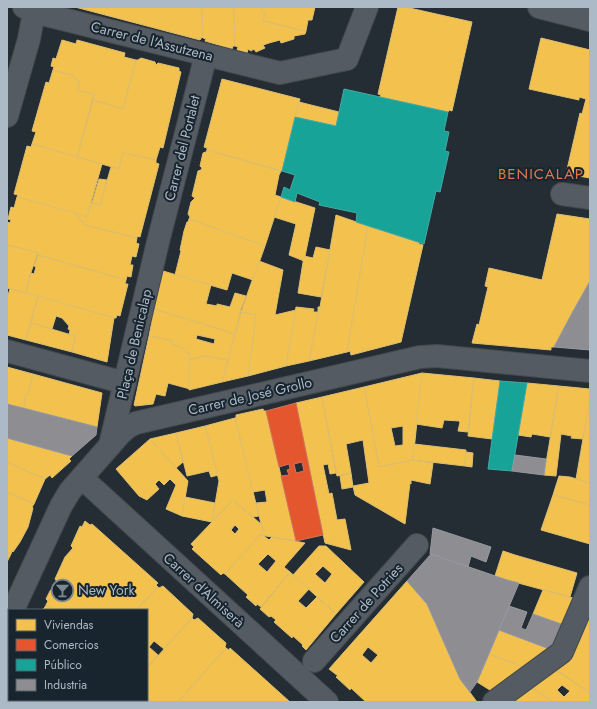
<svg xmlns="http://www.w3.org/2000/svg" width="597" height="709" font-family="Jost,sans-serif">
	<rect width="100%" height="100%" fill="#242d33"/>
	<g fill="#f2c14e" stroke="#ddbf72" fill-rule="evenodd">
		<path d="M75,7h127l1,31 -1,-1 -2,3z"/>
		<path d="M202,7h32l1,39h-2l-1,3 -27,-8 1,-2 -3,-1z"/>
		<path d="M234,7h27l1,5 3,1 -2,8 43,10 -1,3 -11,2v3l-13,4 -1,-3 -11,3 -6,2 2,3 -9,4 -2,-3 -3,2 -3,-2 -1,4 -10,-3 1,-3 -3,-1z"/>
		<path d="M261,7h54l-3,13h-4l-2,11 -43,-10 2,-8 -3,-1z"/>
		<path d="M398,7h7l67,15 -20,89 -3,-1 -1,2 -68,-15 1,-2 -3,-1z"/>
		<path d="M541,38l49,12v128l-24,-4 14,-61 2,1 4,-15 -7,-2v3l-50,-11z"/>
		<path d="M62,40l14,4 1,-4 48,13 -1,4 12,3 -13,49 -30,-9 1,-6 -17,-4 3,-9 -6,-2v-3l-21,-6 1,-3 -3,-1 2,-8 3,1z"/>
		<path d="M141,58l14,4 1,3 2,-2 21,5v3l2,1 -18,76 -3,-1 -4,13 -33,-7 -4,16 -42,-12 16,-57 30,9 13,-49h2z"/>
		<path d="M53,70l21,6v3l6,2 -3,9 17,4 -17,63 -45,-13 4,-12 -4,-1 14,-49 3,1z"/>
		<path d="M222,79l78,20 -18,72 -75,-21v-2l-3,-1z"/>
		<path d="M299,102l40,10 -3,14 -41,-9z"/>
		<path d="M32,144l70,20 -15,53 -70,-20 1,-2 -4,-1 13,-48 4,1z"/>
		<path d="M207,150l74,21 -2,4 -4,20 6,2 -16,49 -76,-27 1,-2 -2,-3 3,-12 4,-4 -3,-2 6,-25 3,-1 1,-2 -2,-2 3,-13 3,-1z"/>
		<path d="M123,153l33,7v3l3,1 -19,73 -3,-1v2l-52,-13 -10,-12 12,4 4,-14 9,2 11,-38 8,2z"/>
		<path d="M99,179l8,1 -7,25 -8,-2z"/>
		<path d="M17,197l58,16 10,12 52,13 -1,5 3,1 -3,13 -4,-1 -2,9h3l-2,12 -4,-1 -1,4 -88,-25v-2l-31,-8v-23l3,1 1,-3 -3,-1 3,-12 3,1z"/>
		<path d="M281,197l34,11 -11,53 -15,-6 7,-31 -22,-7z"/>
		<path d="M557,214l33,5v62l-36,66h-3v3l-79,-7 5,-19 2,1 9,-38 -3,-1 4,-18 53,12z"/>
		<path d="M336,215l32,11 -21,126 -38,9 9,-47v-7h2z"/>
		<path d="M189,219l76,27 -12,34 -21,-7 -5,17 -52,-15 6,-24 -1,-1 4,-19 3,-9h1z"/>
		<path d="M368,226l51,16v2l4,1 -22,97 -50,13 -1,-4 -3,1z"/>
		<path d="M7,245l31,8 -8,22 -4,18 -19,-5z"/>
		<path d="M316,247l14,3 -9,47 -23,-4 6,-37 9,2z"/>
		<path d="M38,255l88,25 -1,4h3l-8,32 -3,-1 -1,3h-2l-88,-25 5,-20 3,1 2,-7 -2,-1z"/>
		<path d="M259,261l24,9 -8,45 21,-5 -10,56 -38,10 8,-61 -15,-3z"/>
		<path d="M163,271l48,14 -5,19 11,2v-2l13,3 5,-14 11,3 -5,13 -6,25 -81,-25z"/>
		<path d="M10,289l28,7 -12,44 -19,-5v-37z"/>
		<path d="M38,296l76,22 -7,44 -35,-10 3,-16 -6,-1 1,-5 -2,-1 1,-3 -7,-8 -6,-2 -4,13 -21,-6z"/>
		<path d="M296,307l18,2 -1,3h5v2l-9,47 -23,5z"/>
		<path d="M154,309l81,25 -7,26 -22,-4 -17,4v-7l-4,-1 1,-1 -2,-2 -12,-5v-3l-23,-5zM197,335l18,4 -1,5 -18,-5z"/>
		<path d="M241,312l15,3 -8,61 -26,6z"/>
		<path d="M31,323l44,13 -3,16 -46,-12z"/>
		<path d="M149,336l23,5v3l12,5 2,2 -1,1 4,1 1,36 -22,-6 -3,13 -9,-2 -3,10 -18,2 -1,-1z"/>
		<path d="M206,356l22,4 -6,22 -33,8v-30z"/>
		<path d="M7,367l26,7 -5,21 -2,-1 -2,14 -17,-4z"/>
		<path d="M422,373l-9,87 -34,7 -15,-80zM403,426v19l-8,1 -4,-18z"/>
		<path d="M422,373l52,5 -6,54 -10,-1 2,-9 -1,-1 -15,-1 -2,8 -26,-4z"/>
		<path d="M33,374l69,19 -5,34 -73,-19 2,-14 2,1z"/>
		<path d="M474,378l26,3 -8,58 -24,-3z"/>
		<path d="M527,383l32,3 -9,51 -18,-3 -1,3 -13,-2z"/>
		<path d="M559,386l31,3v10l-7,40 -12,-1 1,-2 -11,-2 -5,42 -12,-1z"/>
		<path d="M364,387l15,80 34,-7 20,3 -3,21 -19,-4v4l-1,-1 -5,41 -50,-29 -2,-9 16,-3 -6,-43 -17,4 5,29 -14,3 -15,-79z"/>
		<path d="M322,397l14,76 -6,1 -2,-10 -5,1 6,29 3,-1 5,27 8,-1 6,31 -26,-7 -29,-140z"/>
		<path d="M590,399v84l-14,-4z"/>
		<path d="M263,409l1,2h2l30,130 -36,-6 3,-3 -7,-29 11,-1 -2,-12 -12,2 -18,-74h1v-3z"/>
		<path d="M235,418l24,98 -6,1 -20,-17 -21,22 7,-41 -14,-55z"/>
		<path d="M205,426l13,49 -7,2 -2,-6 -22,5 -11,-43z"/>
		<path d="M176,433l7,29 -7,6 -26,-29z"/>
		<path d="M7,438l65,18 -3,3 2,2 -19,17 -2,-3 -5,4 -38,-17z"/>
		<path d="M150,439l38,42 -6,35 -16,-7 10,-24 -6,-6 -6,6 -5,-5 -4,4 4,5 -12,11 -8,-4 -23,-27z"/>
		<path d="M414,444l52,6 -1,16 -52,-6z"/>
		<path d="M466,452l7,1 -1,14 -7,-1z"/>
		<path d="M7,462l38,17 -11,25 -27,-12z"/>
		<path d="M351,473l2,14 -11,2 -2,-13z"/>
		<path d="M559,476l11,1 20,6v22l-37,-10z"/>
		<path d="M7,492l27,12 -2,3 1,1 -1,4 -4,15 -8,15 -7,10 -1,-1 -1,3 -4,-2z"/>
		<path d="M553,495l37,10v39l-49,-14z"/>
		<path d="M185,497l30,6 -3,19 -30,-6z"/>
		<path d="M233,500l28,24 2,8 -38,42 -2,-1 -2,2 -29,-26 2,-2 -3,-3zM235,525l4,4 -4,5 -4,-4z"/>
		<path d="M85,521l5,4 2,-1 66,59 -2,2 2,2 -22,23h-84l-6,-5 2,-4 -2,-2 4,-8 7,-9 -2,-3 10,-22 8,-9 -2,-2 9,-20 2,1z"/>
		<path d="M260,535l4,1 5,4 3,-3 33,6 -21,24 6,5 -29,35 -4,-3 -1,2 -10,-9 2,-2 -23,-21zM268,554l8,7 -9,11 -9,-8z"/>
		<path d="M319,546h7l38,36 -28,32 -43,-39zM323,566l9,8 -7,9 -10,-9z"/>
		<path d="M503,551l12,4 62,18 -7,24 -63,-17 -12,-4z"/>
		<path d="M7,552l4,2 -4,8z"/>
		<path d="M290,572l19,17 -11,12 8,7 11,-11 19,17 -30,36 -4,-4 1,-1 -10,-9 -1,2 -18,-16 2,-2 -5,-4 -2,1 -9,-8z"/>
		<path d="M407,581l20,23 33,75 17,23h-47l-1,-1 -1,1h-62l-15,-14 -1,2 -14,-13 2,-1 -9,-7zM368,647l10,8 -7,8 -9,-8z"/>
		<path d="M163,586l30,28 -1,4 -28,31 -10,-8 -5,6 9,8 -11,13v-58h-11l22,-23 1,1z"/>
		<path d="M543,590l34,9 -13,26 -31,-11z"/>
		<path d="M46,605l6,5h-10l3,-3z"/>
		<path d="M590,605v88l-33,-23z"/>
		<path d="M192,618l2,2 4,-2 20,18 8,7 -1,4 1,1 -48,54h-25l-6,-5v-29z"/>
		<path d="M499,630l53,20 -26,18 -37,-14z"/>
		<path d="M226,648l3,2 1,-2 60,54h-112z"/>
		<path d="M489,654l37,14 -33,24 -16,-10z"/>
		<path d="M552,667l38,26v9h-37l-25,-17zM562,685l8,6 -6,6 -7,-7z"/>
		<path d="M9,684v16h20l2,2h-24v-15z"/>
		<path d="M528,685l25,17h-48z"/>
		<path d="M147,697l6,5h-17l2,-2h9z"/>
		<path d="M38,700h28l2,2h-32z"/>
		<path d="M76,700h8l2,2h-12z"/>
		<path d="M84,700h11l-2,2h-7z"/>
		<path d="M95,700h43l-2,2h-43z"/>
	</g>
	<path fill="#e4572e" stroke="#d3755c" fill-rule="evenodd" d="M296,403l27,132 -27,6 -15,-65 8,-1 -2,-5 3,-1 -1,-5 -10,3 -13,-56zM302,462l2,9 -8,2 -2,-9z"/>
	<g fill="#17a398" stroke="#44aaa6">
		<path d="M344,89l104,23 -4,19 5,1 -4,19 4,1 -9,40 -4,-1 -12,53 -68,-22 1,-9 -38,-8 1,-3 -23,-9 -2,9 -14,-5 3,-10 6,3 5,-15 -13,-4 13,-54 41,9z"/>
		<path d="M500,381l27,2 -15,88 -24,-2z"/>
	</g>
	<g fill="#8d8d92" stroke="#969aa2">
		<path d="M590,281v69l-36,-3 18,-34z"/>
		<path d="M7,404l90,23 -1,8 -24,21 -65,-18z"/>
		<path d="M515,455l31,4 -2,16 -32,-4z"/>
		<path d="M433,528l58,19 -5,15 -15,-6 -3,11 -38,-13z"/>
		<path d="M431,554l76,26 12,3 -42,99 -7,10 -10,-13 -33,-75 -20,-23z"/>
		<path d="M509,606l18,6 -6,16 5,2 7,-16 31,11 -12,25 -53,-20z"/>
	</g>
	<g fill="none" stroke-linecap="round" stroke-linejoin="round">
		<defs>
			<g id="street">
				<path d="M24,7l10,5 246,61 67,-14 20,-52"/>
				<path d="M539,7l51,13"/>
				<path d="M7,116l22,-77 6,-32"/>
				<path d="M562,194l28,4"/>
				<path d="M7,351l118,32"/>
				<path d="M110,445l48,-203 48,-187"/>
				<path d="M82,478l245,224"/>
				<path d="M13,610l48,-104 9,-15 50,-57 8,-7 8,-4 284,-66 17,-1 153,15"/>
				<path d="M314,661l103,-116"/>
				<path d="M494,702l68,-50 28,-65"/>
			</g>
		</defs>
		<use href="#street" stroke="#42494e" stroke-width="24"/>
		<use href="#street" stroke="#545b62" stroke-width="22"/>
	</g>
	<defs>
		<symbol id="bar-ring" viewBox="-11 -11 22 22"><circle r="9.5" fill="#18242e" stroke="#7c8993" stroke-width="1.5"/><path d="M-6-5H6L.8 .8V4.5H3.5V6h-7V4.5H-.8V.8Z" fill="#7c8993"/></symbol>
	</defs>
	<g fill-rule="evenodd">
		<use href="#bar-ring" x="50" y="578" width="25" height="25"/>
	</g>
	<g text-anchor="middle" stroke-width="4" stroke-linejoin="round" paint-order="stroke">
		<g font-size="14" fill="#acbac7" stroke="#18242e">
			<text transform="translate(152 41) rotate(14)" y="5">Carrer de l'Assutzena</text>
			<text transform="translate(182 148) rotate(-76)" y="5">Carrer del Portalet</text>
			<text transform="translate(134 344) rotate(-77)" y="5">Plaça de Benicalap</text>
			<text transform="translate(250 396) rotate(-13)" y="5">Carrer de José Grollo</text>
			<text transform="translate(204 590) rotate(42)" y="5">Carrer d'Almiserà</text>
			<text transform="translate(366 603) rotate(-48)" y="5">Carrer de Potries</text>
		</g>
		<g font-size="14" fill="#acbac7" stroke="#18242e" text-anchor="start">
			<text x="78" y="595">New York</text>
		</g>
		<g font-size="15" letter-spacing="1" fill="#dd7850" stroke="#18242e">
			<text x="541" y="179">BENICALAP</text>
		</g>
	</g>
	<rect width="597" height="709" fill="none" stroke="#acbac7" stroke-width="16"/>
	<rect x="8" y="609" width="140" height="92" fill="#18242e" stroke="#53606b"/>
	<rect x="16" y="619" width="20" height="12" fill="#f2c14e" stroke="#53606b"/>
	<text x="44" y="629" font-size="12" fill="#acbac7">Viviendas</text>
	<rect x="16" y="639" width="20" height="12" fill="#e4572e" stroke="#53606b"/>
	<text x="44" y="649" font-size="12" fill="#acbac7">Comercios</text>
	<rect x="16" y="659" width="20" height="12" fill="#17a398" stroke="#53606b"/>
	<text x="44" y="669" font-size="12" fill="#acbac7">Público</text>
	<rect x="16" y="679" width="20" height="12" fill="#8d8d92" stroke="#53606b"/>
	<text x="44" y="689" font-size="12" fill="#acbac7">Industria</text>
</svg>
